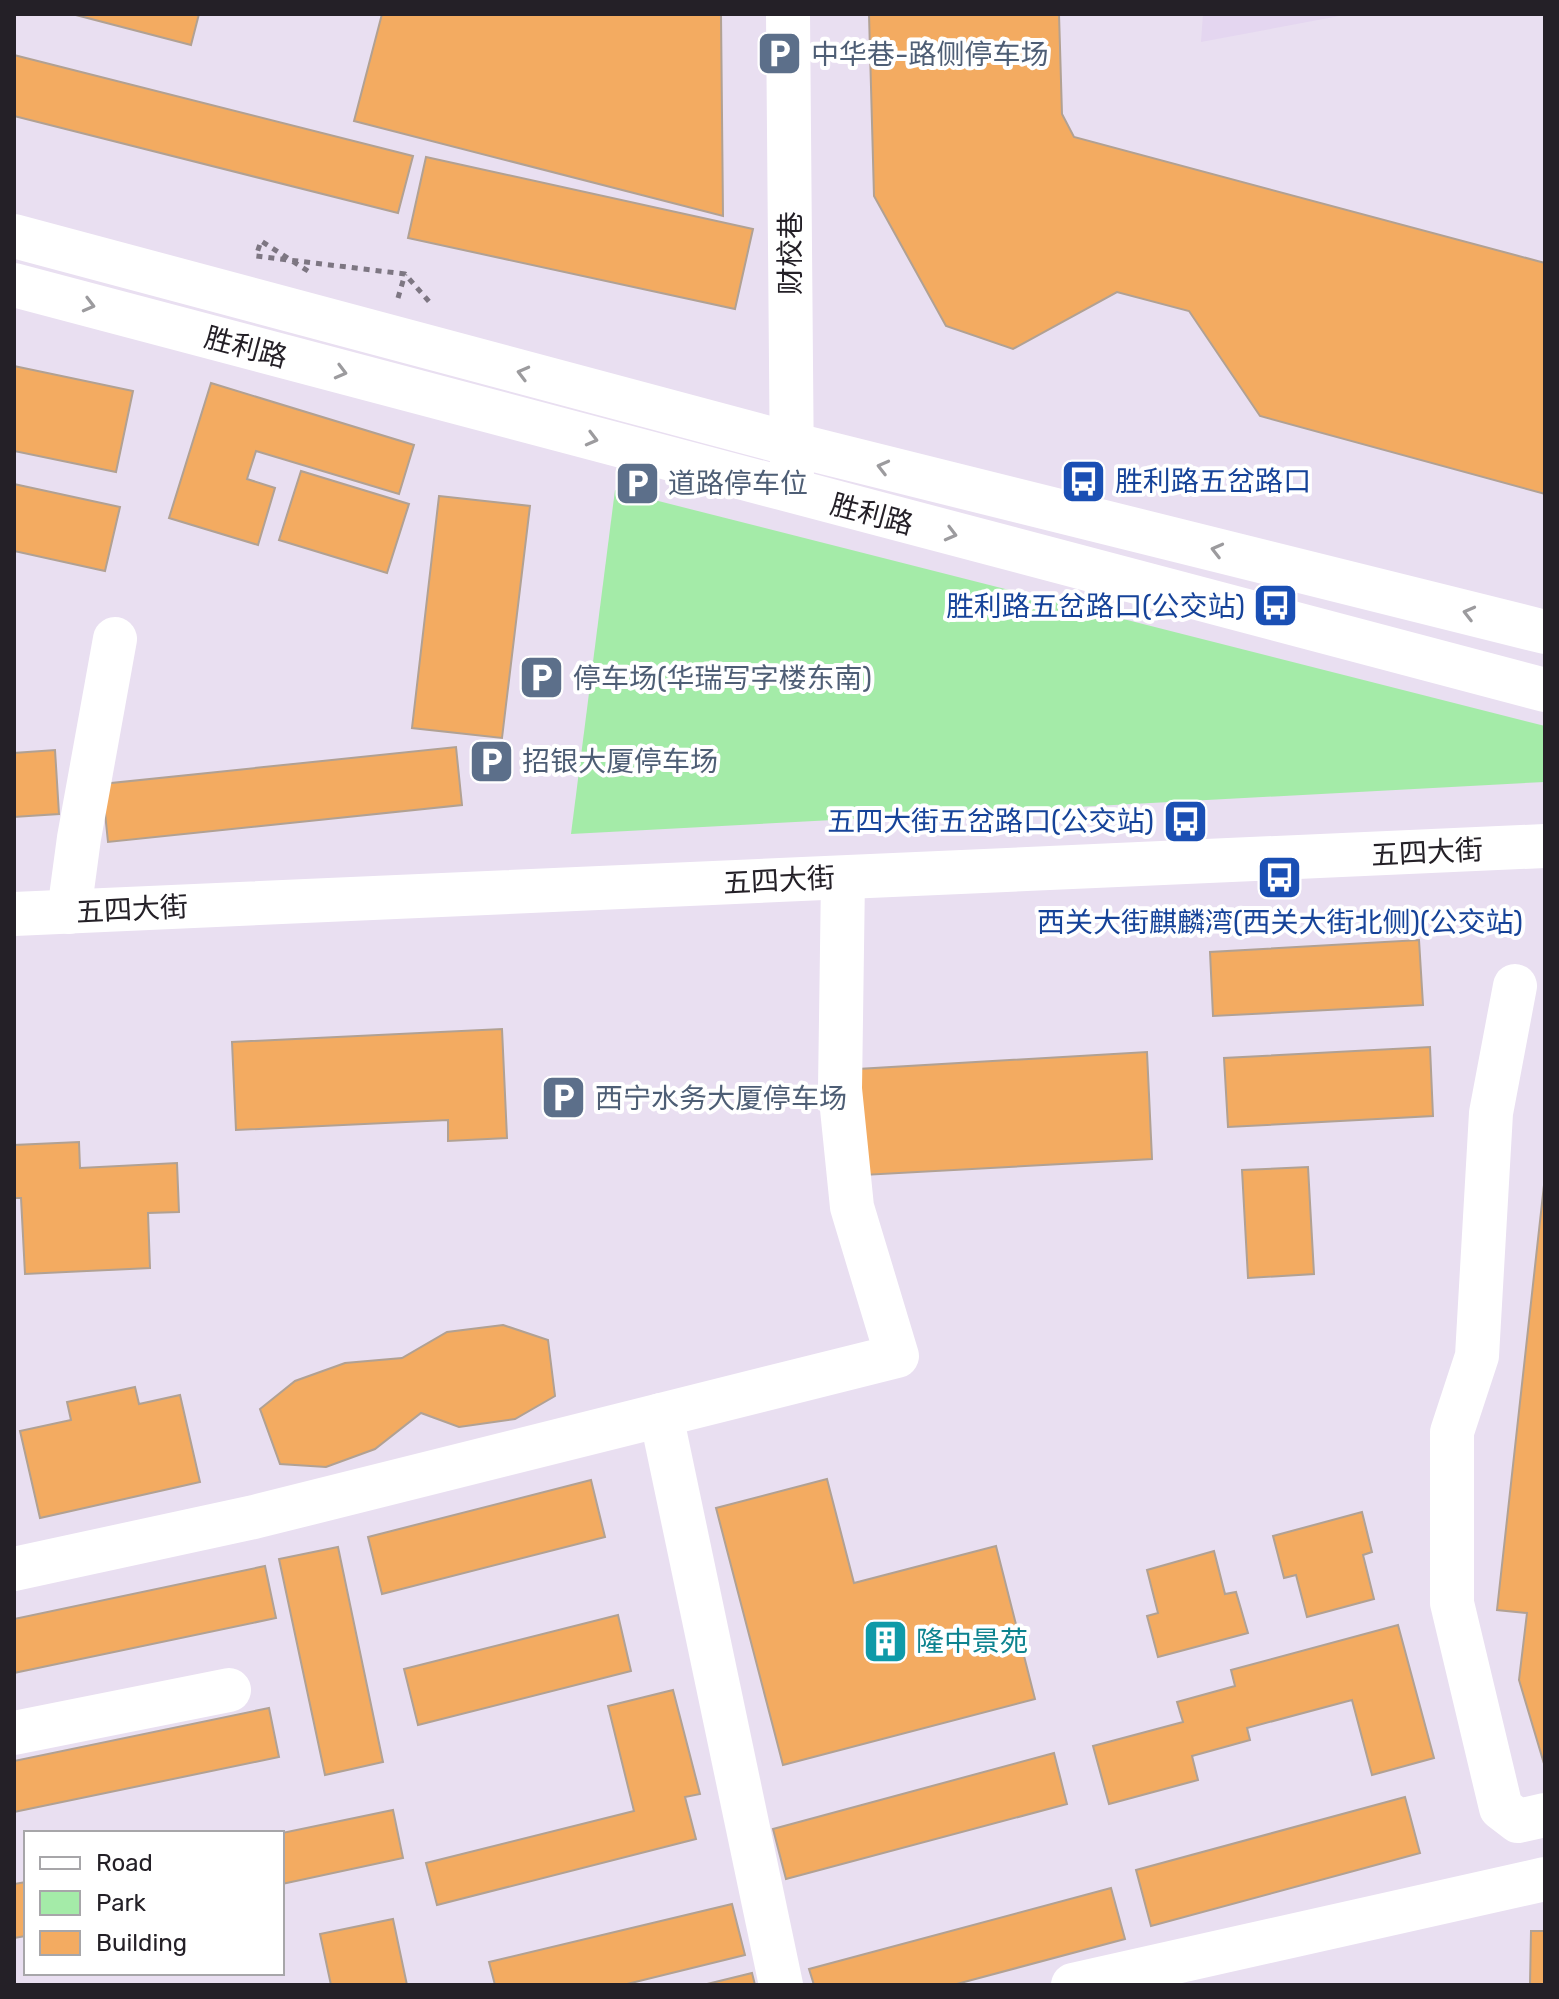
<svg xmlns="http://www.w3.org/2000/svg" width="1559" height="1999" font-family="Rubik,'Noto Sans SC',sans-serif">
	<rect width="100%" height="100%" fill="#e9dff1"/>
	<path fill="#e4d6f0" d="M1203,14h147l-149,28z"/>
	<path fill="#a4eba8" d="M615,490l930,236v56l-974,52z"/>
	<g fill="#f3ab61" stroke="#b1a193" stroke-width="2">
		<path d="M72,14h127l-8,31z"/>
		<path d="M382,14h339l2,202 -369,-95z"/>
		<path d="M869,14h190l3,100 12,23 471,126v231l-285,-78 -71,-105 -72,-19 -104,57 -67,-23 -72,-130z"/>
		<path d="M14,55l399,101 -15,57 -384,-97z"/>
		<path d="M426,157l327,72 -18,80 -327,-71z"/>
		<path d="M14,366l119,25 -17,81 -102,-21z"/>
		<path d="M211,383l203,62 -15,49 -143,-43 -9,28 28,9 -17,57 -89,-27z"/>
		<path d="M301,471l108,33 -22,69 -108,-33z"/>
		<path d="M14,484l106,23 -15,64 -91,-20z"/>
		<path d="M439,496l91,10 -28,232 -90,-10z"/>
		<path d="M456,747l6,58 -354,37 -6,-58z"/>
		<path d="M55,750l4,64 -45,3v-64z"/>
		<path d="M1419,940l4,65 -210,11 -3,-64z"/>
		<path d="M502,1029l5,109 -59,3v-21l-212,10 -4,-88z"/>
		<path d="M1430,1047l3,69 -205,11 -4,-69z"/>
		<path d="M1147,1052l5,107 -289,16 -5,-106z"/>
		<path d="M79,1142l1,26 97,-5 2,49 -31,1 2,55 -125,6 -4,-76h-7v-53z"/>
		<path d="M1308,1167l6,107 -66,4 -6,-108z"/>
		<path d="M1545,1176v591l-26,-87 8,-67 -30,-3z"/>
		<path d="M503,1325l45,15 7,56 -40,23 -56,8 -38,-14 -46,36 -49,18 -46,-3 -20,-55 35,-28 50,-18 57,-5 45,-26z"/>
		<path d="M135,1387l4,17 41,-9 20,87 -160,36 -20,-87 51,-11 -4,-18z"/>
		<path d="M827,1479l27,104 142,-37 39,153 -252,66 -67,-257z"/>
		<path d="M591,1480l14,57 -223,57 -14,-57z"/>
		<path d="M1362,1512l10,40 -9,3 11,44 -67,18 -11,-42 -12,3 -11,-42z"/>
		<path d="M338,1547l45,215 -58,13 -46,-216z"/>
		<path d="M1214,1551l11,43 11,-2 12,41 -90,24 -11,-41 11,-3 -11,-43z"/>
		<path d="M265,1566l11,52 -262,55v-54z"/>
		<path d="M618,1615l13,56 -213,54 -14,-56z"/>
		<path d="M1398,1625l36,133 -62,17 -20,-75 -105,28 3,12 -58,16 6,24 -89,24 -16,-58 90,-24 -6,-20 58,-16 -4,-16z"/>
		<path d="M673,1690l27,104 -15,3 11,42 -259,66 -11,-42 208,-52 -26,-105z"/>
		<path d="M269,1708l10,49 -265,55v-51z"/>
		<path d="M1054,1753l13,51 -281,75 -13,-50z"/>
		<path d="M1405,1797l15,56 -269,73 -15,-56z"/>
		<path d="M393,1810l10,48 -121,26v-51z"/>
		<path d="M26,1882v54l-12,2v-54z"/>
		<path d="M1111,1888l14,51 -172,46h-139l-5,-16z"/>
		<path d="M732,1904l13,51 -122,30h-128l-6,-23z"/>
		<path d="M393,1919l14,66h-76l-11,-51z"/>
		<path d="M1531,1931h14v54h-15z"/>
		<path d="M752,1973l3,12h-52z"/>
	</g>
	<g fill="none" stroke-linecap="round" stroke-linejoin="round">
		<g stroke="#7d7682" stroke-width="5" stroke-dasharray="6 6" stroke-linecap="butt">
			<path d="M308,271l-47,-30 -5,15 149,18 27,31"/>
			<path d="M398,298l7,-24"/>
		</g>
		<g stroke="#fff" stroke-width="44">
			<path d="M788,14l4,466"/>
			<path d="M69,912l10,-74 36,-199"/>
			<path d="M1515,986l-24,127 -14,243 -25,76v171l49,205 17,13 27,-6"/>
			<path d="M661,1415l120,570"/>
			<path d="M14,1569l240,-52 643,-161 -45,-149 -12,-118 3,-211"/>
			<path d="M14,1733l215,-43"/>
			<path d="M1073,1985l472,-106"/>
		</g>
		<g stroke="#fff" stroke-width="44">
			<path d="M14,236l777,208 754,188"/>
			<path d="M14,285l1531,405"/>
			<path d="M14,914l1531,-68"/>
		</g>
	</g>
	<defs><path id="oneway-chevron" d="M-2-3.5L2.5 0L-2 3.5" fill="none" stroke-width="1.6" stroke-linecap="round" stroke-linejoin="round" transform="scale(2)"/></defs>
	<g stroke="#9c9b9e">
		<use href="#oneway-chevron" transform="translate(89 305) rotate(15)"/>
		<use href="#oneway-chevron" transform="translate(341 372) rotate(15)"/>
		<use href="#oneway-chevron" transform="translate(523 373) rotate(-165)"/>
		<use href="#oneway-chevron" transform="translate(592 439) rotate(15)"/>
		<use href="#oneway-chevron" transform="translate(883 467) rotate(-166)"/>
		<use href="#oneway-chevron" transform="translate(951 534) rotate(15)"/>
		<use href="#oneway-chevron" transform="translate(1217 550) rotate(-166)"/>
		<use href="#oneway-chevron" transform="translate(1469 613) rotate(-166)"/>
	</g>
	<defs>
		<symbol id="parking-square" viewBox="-11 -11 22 22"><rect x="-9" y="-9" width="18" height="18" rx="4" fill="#5c6f8a" stroke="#fff"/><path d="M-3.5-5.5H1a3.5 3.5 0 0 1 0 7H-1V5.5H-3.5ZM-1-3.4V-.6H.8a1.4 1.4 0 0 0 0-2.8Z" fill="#fff"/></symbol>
		<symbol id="bus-square" viewBox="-11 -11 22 22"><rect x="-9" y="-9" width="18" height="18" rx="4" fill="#1a4fb4" stroke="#fff"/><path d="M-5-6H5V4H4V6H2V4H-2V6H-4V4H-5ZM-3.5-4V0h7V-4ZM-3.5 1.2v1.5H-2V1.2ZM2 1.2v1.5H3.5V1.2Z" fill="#fff"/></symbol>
		<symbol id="building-square" viewBox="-11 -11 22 22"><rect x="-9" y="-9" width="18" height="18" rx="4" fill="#0f9aa8" stroke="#fff"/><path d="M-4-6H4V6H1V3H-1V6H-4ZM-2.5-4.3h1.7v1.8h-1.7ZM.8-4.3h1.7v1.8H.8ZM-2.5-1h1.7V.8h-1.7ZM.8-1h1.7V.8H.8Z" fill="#fff"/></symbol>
	</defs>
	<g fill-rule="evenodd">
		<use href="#parking-square" x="754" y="28" width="51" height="51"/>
		<use href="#bus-square" x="1058" y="456" width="51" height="51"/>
		<use href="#parking-square" x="612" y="458" width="51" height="51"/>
		<use href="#bus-square" x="1250" y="580" width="51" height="51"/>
		<use href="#parking-square" x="516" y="652" width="51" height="51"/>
		<use href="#parking-square" x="466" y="736" width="51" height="51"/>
		<use href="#bus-square" x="1160" y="796" width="51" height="51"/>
		<use href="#bus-square" x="1254" y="852" width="51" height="51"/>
		<use href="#parking-square" x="538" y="1072" width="51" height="51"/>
		<use href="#building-square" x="860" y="1616" width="51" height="51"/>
	</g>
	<g text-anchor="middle" stroke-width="8" stroke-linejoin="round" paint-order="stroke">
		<g font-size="28" fill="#4e5e75" stroke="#fff" text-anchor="start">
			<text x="811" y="64">中华巷-路侧停车场</text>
			<text x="668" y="493">道路停车位</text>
			<text x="573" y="688">停车场(华瑞写字楼东南)</text>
			<text x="522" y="771">招银大厦停车场</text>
			<text x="595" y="1108">西宁水务大厦停车场</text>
		</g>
		<g font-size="28" fill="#242027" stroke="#fff">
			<text transform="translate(790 253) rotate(-90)" y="10">财校巷</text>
			<text transform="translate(246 347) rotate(15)" y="10">胜利路</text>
			<text transform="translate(872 514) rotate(15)" y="10">胜利路</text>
			<text transform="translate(1427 852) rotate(-3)" y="10">五四大街</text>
			<text transform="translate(779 880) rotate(-3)" y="10">五四大街</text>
			<text transform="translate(132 909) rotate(-3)" y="10">五四大街</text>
		</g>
		<g font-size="28" fill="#164399" stroke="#fff" text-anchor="end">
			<text x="1115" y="491" text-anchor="start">胜利路五岔路口</text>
			<text x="1245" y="616">胜利路五岔路口(公交站)</text>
			<text x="1154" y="831">五四大街五岔路口(公交站)</text>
			<text x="1280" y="932" text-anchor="middle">西关大街麒麟湾(西关大街北侧)(公交站)</text>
		</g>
		<g font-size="28" fill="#0d838f" stroke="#fff" text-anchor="start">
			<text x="916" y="1651">隆中景苑</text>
		</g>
	</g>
	<rect width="1559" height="1999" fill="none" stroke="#242027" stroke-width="32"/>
	<rect x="24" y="1831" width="260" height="144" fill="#ffffff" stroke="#a7a6a9" stroke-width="2"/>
	<rect x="40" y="1857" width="40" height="12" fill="#ffffff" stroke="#a7a6a9" stroke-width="2"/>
	<text x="96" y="1871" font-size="24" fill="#242027">Road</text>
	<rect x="40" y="1891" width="40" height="24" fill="#a4eba8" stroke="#a7a6a9" stroke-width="2"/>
	<text x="96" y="1911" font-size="24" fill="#242027">Park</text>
	<rect x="40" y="1931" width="40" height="24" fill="#f3ab61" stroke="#a7a6a9" stroke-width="2"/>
	<text x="96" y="1951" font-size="24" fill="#242027">Building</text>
</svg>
